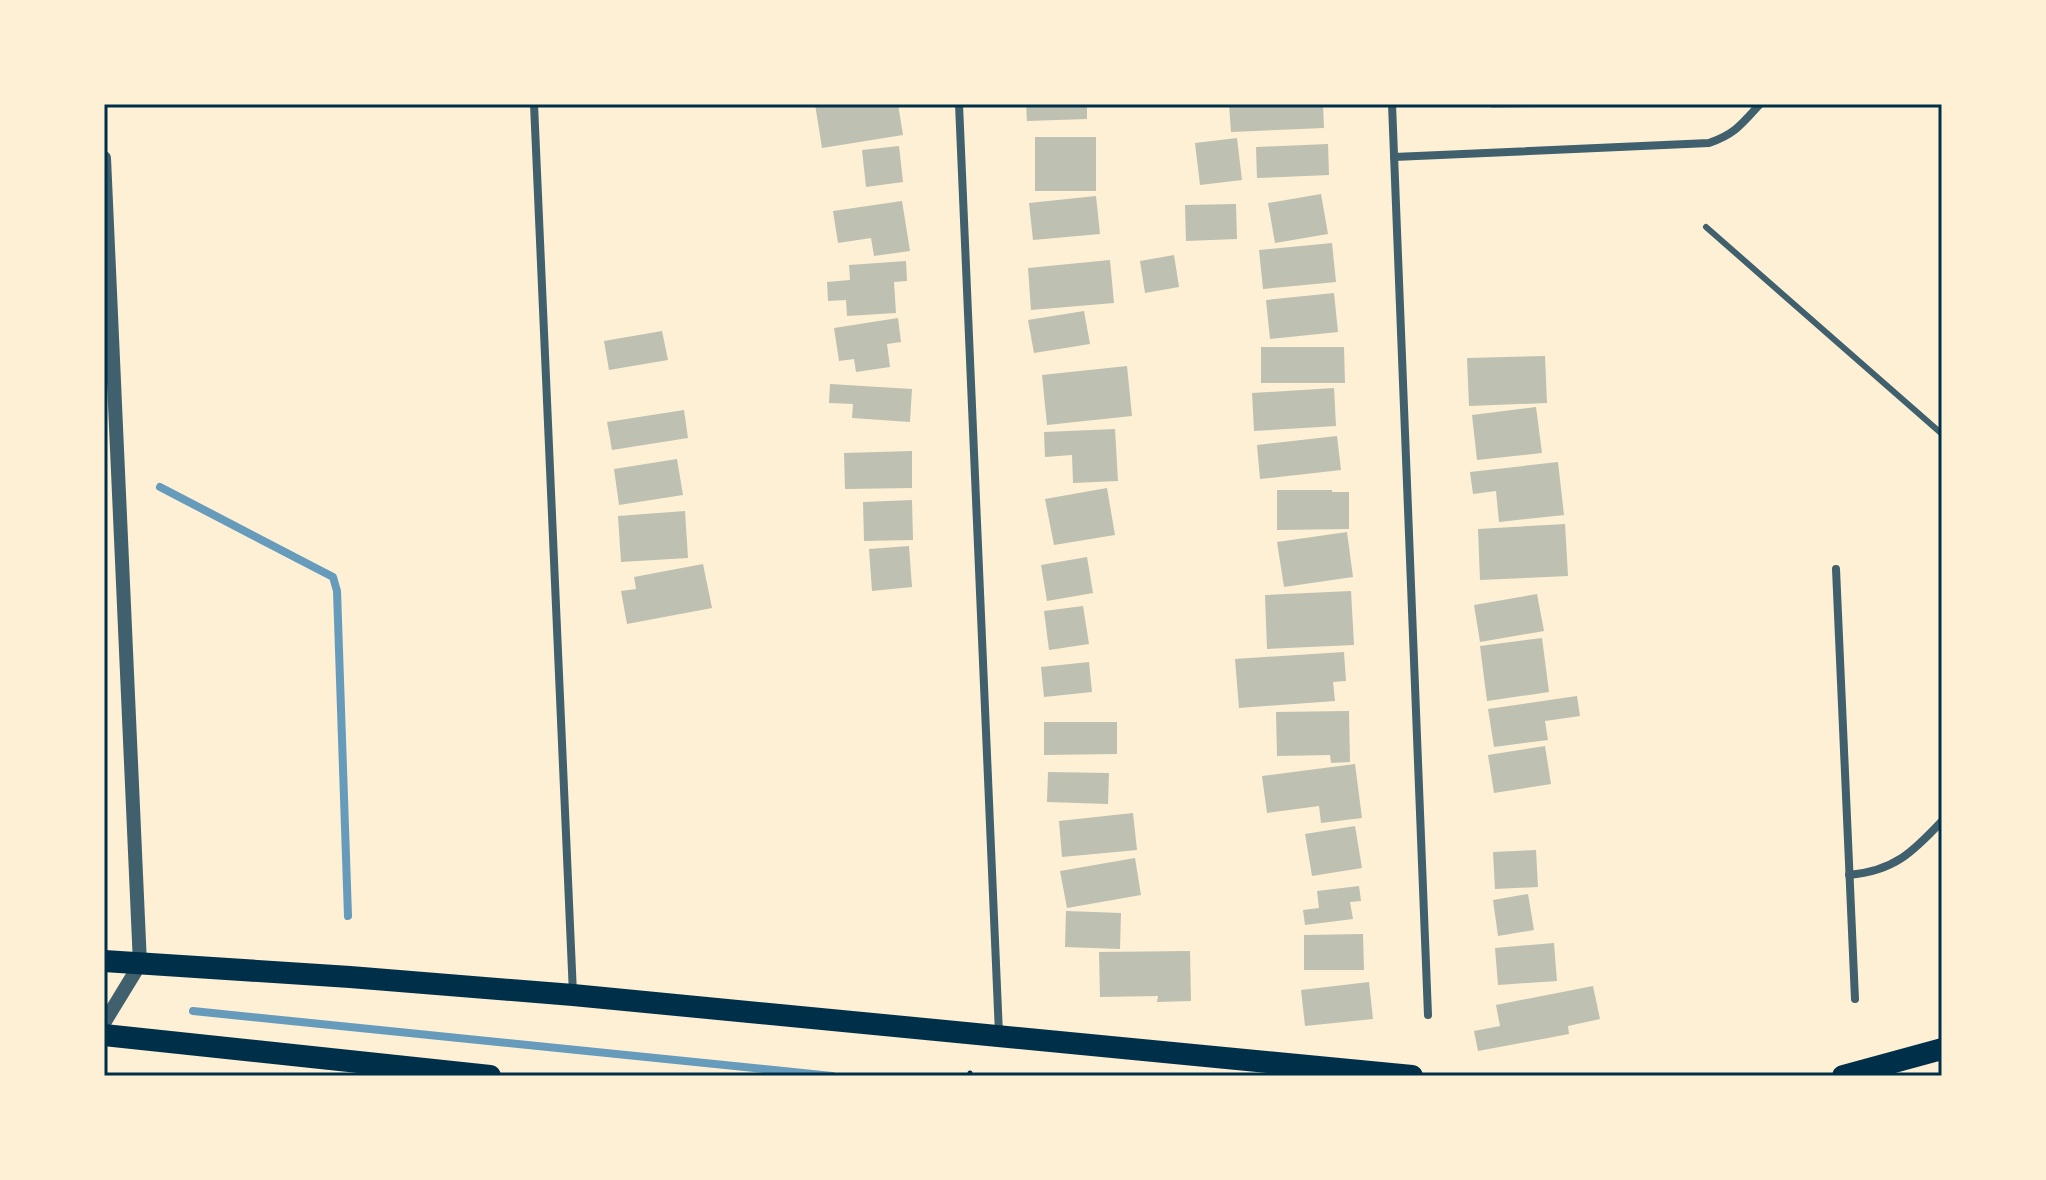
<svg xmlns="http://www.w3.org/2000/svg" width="2046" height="1180" font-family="Signika,sans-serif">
	<rect width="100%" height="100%" fill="#fdf0d5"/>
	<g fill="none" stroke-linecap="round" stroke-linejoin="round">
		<g stroke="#669bbc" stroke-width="8">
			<path d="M160,487l173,90 4,14 11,325"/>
			<path d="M193,1011l639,65"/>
		</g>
	</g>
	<g fill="#bec0b2">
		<path d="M815,104h83l5,31 -81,13z"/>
		<path d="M1026,104h61v15l-60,2z"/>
		<path d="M1229,104h94l1,24 -93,4z"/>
		<path d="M1491,104h51v3l-51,1z"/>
		<rect x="1035" y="137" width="61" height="54"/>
		<path d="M1237,138l5,42 -42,5 -5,-42z"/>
		<path d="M1328,144l1,31 -72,3 -1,-31z"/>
		<path d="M899,146l4,36 -37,5 -4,-37z"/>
		<path d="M1321,194l7,40 -53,9 -7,-40z"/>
		<path d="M1096,196l4,38 -67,6 -4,-37z"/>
		<path d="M902,201l8,50 -36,5 -3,-18 -33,5 -5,-32z"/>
		<path d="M1236,204l1,35 -51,2 -1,-36z"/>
		<path d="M1332,243l4,39 -73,7 -4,-39z"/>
		<path d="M1174,255l5,32 -34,6 -5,-32z"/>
		<path d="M1110,260l4,43 -83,7 -3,-42z"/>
		<path d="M906,261l1,20 -13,1 2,31 -49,3 -1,-16 -18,1 -1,-19 23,-2 -1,-15z"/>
		<path d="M1334,293l4,39 -68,7 -4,-39z"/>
		<path d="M1084,311l6,33 -56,9 -6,-33z"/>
		<path d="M898,318l3,24 -14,2 3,23 -34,5 -2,-13 -15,2 -5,-33z"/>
		<path d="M662,331l6,29 -59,10 -5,-29z"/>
		<path d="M1261,347h83l1,36h-84z"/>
		<path d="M1545,356l2,47 -78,3 -2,-48z"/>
		<path d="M1127,366l5,50 -85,9 -5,-50z"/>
		<path d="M830,384l82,5 -2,33 -58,-4 1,-14 -24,-1z"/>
		<path d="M1334,388l2,38 -82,5 -2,-38z"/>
		<path d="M1536,407l6,46 -65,7 -5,-45z"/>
		<path d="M684,410l4,28 -76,12 -5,-28z"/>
		<path d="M1115,429l3,52 -45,2 -1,-28 -27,2 -1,-25z"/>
		<path d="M1337,436l4,34 -81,9 -3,-34z"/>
		<path d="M912,451v37l-67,1 -1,-36z"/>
		<path d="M677,459l6,36 -64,10 -5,-36z"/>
		<path d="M1558,462l6,53 -65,7 -3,-31 -23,3 -3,-22z"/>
		<path d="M1107,488l8,47 -61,10 -9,-46z"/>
		<path d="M1277,490h55v2h17v37l-72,1z"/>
		<path d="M912,500l1,40 -49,1 -1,-39z"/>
		<path d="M685,511l3,47 -67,4 -3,-46z"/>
		<path d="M1565,524l3,52 -88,4 -2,-51z"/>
		<path d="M1347,532l6,45 -69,10 -7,-45z"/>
		<path d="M909,546l3,41 -40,4 -3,-42z"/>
		<path d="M1087,557l6,36 -46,8 -6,-36z"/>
		<path d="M703,564l9,44 -85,16 -6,-33 15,-2 -2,-12z"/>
		<path d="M1351,591l3,54 -87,4 -2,-54z"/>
		<path d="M1537,594l7,37 -64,11 -6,-37z"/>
		<path d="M1083,606l6,38 -40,6 -5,-39z"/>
		<path d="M1542,638l7,54 -62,9 -7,-55z"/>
		<path d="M1344,652l2,29 -13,1 2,19 -96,7 -4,-49z"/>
		<path d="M1089,662l3,30 -48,5 -3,-30z"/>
		<path d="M1577,696l3,20 -35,5 3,19 -54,7 -6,-38z"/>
		<path d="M1349,711l1,51 -19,1 -1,-8 -53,1 -1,-44z"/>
		<path d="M1044,722h73v32l-73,1z"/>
		<path d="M1545,746l6,38 -57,9 -6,-38z"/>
		<path d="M1355,764l7,54 -41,5 -2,-17 -52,7 -5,-37z"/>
		<path d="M1048,772l61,1 -1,31 -61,-2z"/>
		<path d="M1133,813l4,37 -75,7 -3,-36z"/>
		<path d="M1355,826l7,42 -50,8 -7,-42z"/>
		<path d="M1536,850l2,37 -43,2 -2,-37z"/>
		<path d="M1135,858l6,37 -74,13 -7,-37z"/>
		<path d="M1359,886l2,15 -11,1 3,17 -48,6 -2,-15 16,-2 -2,-17z"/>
		<path d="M1528,894l6,36 -36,6 -5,-36z"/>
		<path d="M1066,911l55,2 -1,36 -55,-2z"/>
		<path d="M1363,934l1,36h-60v-35z"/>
		<path d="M1554,943l3,38 -59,4 -3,-37z"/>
		<path d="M1190,951l1,50 -34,1 1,-6 -58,1 -1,-45z"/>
		<path d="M1369,982l4,37 -68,7 -4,-36z"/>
		<path d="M1593,986l7,33 -32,7 1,8 -91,17 -4,-20 26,-5 -4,-21z"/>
	</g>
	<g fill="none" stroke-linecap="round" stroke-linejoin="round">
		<path stroke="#003049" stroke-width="5" d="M970,1076v-3"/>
		<path stroke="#3f606c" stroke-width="6" d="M1706,227l236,207"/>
		<g stroke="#3f606c" stroke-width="8">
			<path d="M534,104l39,890"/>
			<path d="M959,104l40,930"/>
			<path d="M1392,104l36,911"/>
			<path d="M1394,157l315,-14c26,-9 33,-19 51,-39"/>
			<path d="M1836,569l19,430"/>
			<path d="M1849,875c45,-4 64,-23 93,-54"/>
		</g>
		<path stroke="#3f606c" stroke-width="14" d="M104,158l36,806 -36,59"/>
		<g stroke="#003049" stroke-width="22">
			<path d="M104,961l246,16 223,18 839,81"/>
			<path d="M104,1035l386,41"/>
			<path d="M1843,1076l99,-27"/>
		</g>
	</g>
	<rect width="2046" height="1180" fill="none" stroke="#fdf0d5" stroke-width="212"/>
	<rect x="106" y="106" width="1834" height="968" fill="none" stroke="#003049" stroke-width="3"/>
</svg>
